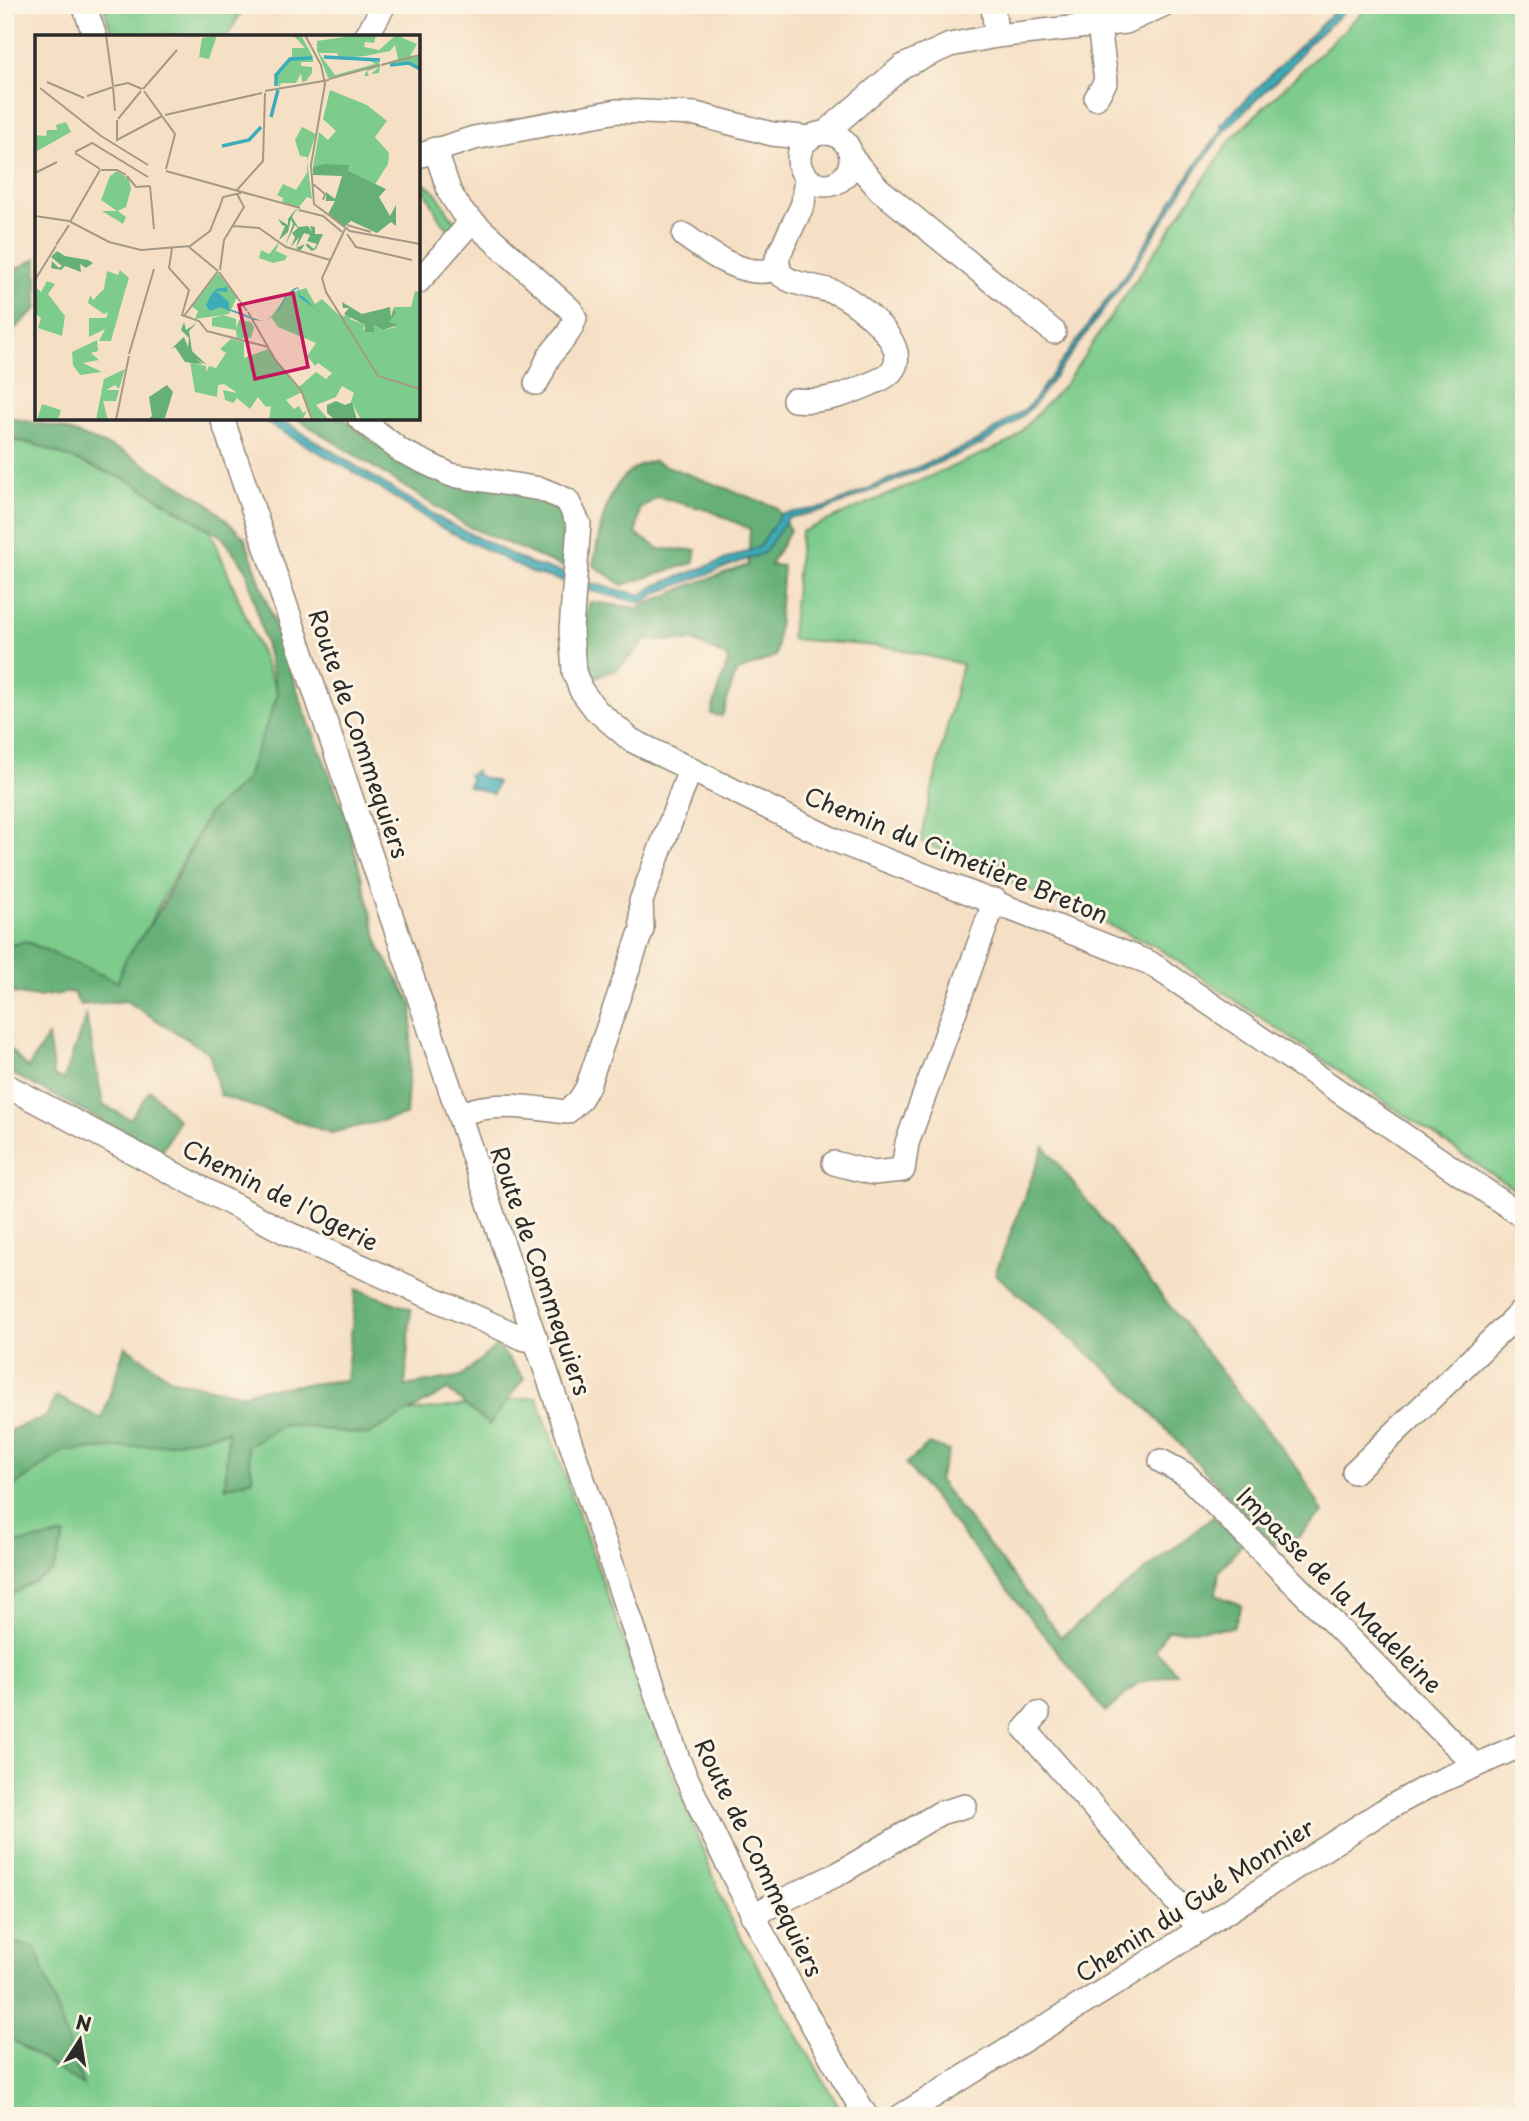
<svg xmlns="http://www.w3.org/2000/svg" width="1529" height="2121" font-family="'Playpen Sans',sans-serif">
	<rect width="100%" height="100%" fill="#fcf5e5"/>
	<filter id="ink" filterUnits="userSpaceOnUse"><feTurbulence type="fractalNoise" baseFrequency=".0143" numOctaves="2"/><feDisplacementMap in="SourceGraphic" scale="14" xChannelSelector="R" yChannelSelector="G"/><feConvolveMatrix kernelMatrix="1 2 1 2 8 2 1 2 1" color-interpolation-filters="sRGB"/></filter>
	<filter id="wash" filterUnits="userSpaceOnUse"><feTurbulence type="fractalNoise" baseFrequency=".00686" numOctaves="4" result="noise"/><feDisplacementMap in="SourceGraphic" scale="28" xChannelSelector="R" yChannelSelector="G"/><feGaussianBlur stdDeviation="1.57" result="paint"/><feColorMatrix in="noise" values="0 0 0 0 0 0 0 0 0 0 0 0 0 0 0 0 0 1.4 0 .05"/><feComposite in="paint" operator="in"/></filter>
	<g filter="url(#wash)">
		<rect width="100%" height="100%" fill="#f6e0c5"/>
		<g fill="#7dcc8c" stroke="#547c5c" stroke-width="2">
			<path d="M103,5h142l-18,32h-114z"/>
			<path d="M1370,5h154v1191l-369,-250 -235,-105 42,-177 -73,-17 -98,-8 10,-107 211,-91 53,-57 167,-246z"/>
			<path d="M418,183c19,1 25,25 37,39l-5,8c-18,-16 -13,-23 -25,-39h-7z"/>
			<path d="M5,439l32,6 95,37 78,48 68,164 -34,97 -36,23 -90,169 -92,-42 -21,8z"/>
			<path d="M537,1397l122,343 72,180 113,196h-839v-627l59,-38z"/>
		</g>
		<g fill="#66b078" stroke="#486e52" stroke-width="2">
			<path d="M37,258v50l-32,30v-50l7,-4v-13z"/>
			<path d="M5,417l56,11 63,24 83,50 38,36 58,169 43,110 34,132 33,57 -7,109 -75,18 -111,-38 -11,-42 -83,-52 -46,4 -7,-13 -36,5 -32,-5v-45l20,-6 93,41 6,-20 39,-57 45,-91 37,-33 33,-87 -32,-125 -24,-32 -90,-55 -95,-37 -32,-8z"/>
			<path d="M296,418h47l37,29 181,57 11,16 -2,50 -103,-44z"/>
			<path d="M653,461l123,46 14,23 -20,35 13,1 -7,90 -40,16 -14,44 -11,-2 18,-56 -36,-17 -46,-1 -31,30 -30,10 -6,-48 10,-30 48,6 50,-22 60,-21 2,-36 -39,-18 -53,-14 -18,12 -4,25 24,15 36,1 -3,13 -71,22 -29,-20c9,-41 13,-94 60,-104z"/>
			<path d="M86,1015l17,90 27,14 20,-29 28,30 -16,32 -157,-82v-26l23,24 20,-32 6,41 10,2z"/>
			<path d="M1044,1146l256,326 23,40 -26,26 -24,6 -147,-158 -131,-112z"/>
			<path d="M356,1289l55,20 -6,77 57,-10 35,-31 27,33 -35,47 -41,-35 -81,45 -82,-11 -38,22 6,33 -28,9 3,-57 -65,14 -99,6 -51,36 -8,1v-56l41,-15 10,-21 46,23 23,-73 48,34 71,15 10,-5 92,-10z"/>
			<path d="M929,1444l20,7 -11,29 123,157 152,-120 29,27 -23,27 -3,24 26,10 -9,23 -66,3 -12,19 22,23 -39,10 -32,29 -200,-248z"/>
			<path d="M65,1535l-12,36 -48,27v-53z"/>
			<path d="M5,1940l31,8 47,138 -78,-51z"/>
		</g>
		<g fill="#3cacb8" stroke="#346c72" stroke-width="2">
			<path d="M1341,5h11l-43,38 -20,25 -61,59 -33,44 -66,104 -96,131 -20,18 -33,21 -154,65 -38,8 -24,35 -105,39 -17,11 -63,-15 1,-7 61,14 16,-10 102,-38 22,-33 45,-7 152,-66 51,-35 101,-138 62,-98 31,-42 -3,-3z"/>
			<path d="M258,418l30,6 158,98 87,43 33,8 -2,8 -32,-8 -92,-46 -81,-52z"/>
			<path d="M475,771l3,5 19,6 -4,12 -25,-8 3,-7 -3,-4z"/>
		</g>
	</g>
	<g filter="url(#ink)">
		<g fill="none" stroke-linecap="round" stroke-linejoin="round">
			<defs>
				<g id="minor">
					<path d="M84,5l11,32"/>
					<path d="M993,5l3,31"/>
					<path d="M366,37l18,-32"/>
					<path d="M1096,98l10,-17 -7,-56"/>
					<path d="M825,133l78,-67 47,-21 46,-9 130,-14 37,-17"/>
					<circle cx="825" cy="159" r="26"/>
					<path d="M435,149l15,44 12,19 108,97 5,9c-5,18 -16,24 -26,39 -5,9 -7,18 -13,26"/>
					<path d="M418,156l56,-18 143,-27 79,3 76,20 38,4"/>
					<path d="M851,157l28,32 175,143"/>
					<path d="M684,235c24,18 63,46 93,33"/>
					<path d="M418,282l54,-61"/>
					<path d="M794,400c32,3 54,-6 83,-19 51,-22 -11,-72 -36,-86 -19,-10 -44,-7 -61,-21l-3,-16 26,-54 3,-28"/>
					<path d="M222,418l456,1341c55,123 118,241 188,357"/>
					<path d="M359,418l42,33 50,24 90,14 26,11 12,24 -8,106 3,42 7,18 15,20 35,30 203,100 316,123 374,254"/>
					<path d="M5,1085l282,148 238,106h11"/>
					<path d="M460,1115c29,-15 75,-7 107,-3l12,-11 8,-13 55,-159 -1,-28 49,-131"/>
					<path d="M834,1163l39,10 30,-3 4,-27 88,-243"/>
					<path d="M1161,1461l24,13 290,291"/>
					<path d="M1354,1472l170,-163"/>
					<path d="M1038,1714l-13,15 175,200"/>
					<path d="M752,1915l86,-41 102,-61 25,-7"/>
					<path d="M901,2116l220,-136 262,-169 44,-24 97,-43"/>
				</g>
			</defs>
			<use href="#minor" stroke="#908678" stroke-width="26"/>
			<use href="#minor" stroke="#fff" stroke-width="23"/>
		</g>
	</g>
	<g text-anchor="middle" stroke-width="6" stroke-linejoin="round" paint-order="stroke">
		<g font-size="24" fill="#2b2b2b" stroke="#fcf5e5">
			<text transform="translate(358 734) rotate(71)" y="8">Route de Commequiers</text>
			<text transform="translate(956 856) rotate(22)" y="8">Chemin du Cimetière Breton</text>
			<text transform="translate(280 1196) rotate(27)" y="8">Chemin de l'Ogerie</text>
			<text transform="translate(540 1271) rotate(71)" y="8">Route de Commequiers</text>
			<text transform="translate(1339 1591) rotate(45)" y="8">Impasse de la Madeleine</text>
			<text transform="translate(758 1858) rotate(64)" y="8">Route de Commequiers</text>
			<text transform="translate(1195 1901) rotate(-33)" y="8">Chemin du Gué Monnier</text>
		</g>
	</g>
	<g transform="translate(35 35)">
		<rect width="385" height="385" fill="#f6e0c5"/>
		<path d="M182,0l-8,24 -10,-2 3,-19zM258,0h8l12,22v5h-12v4l11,1v6l-6,8 -4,1 -1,-9 -5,10h-15l-2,4 -3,-12 16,-18v-9h13zM323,0h18l-2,8 -9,-1 -1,5 15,3 17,-15 21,9 -7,12 10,-1v13l-13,-6 -21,1 12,-4 -3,-14 -5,6 -25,5 -26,2 -2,-5h-18l16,22 40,-11 -6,-4 10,2 1,4 -1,7 -8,1 8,-7 -12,4 2,5h-5l4,-8 -40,10 -11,-28v-9zM295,55l37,15 20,16 -12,16 14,16 -1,11 -14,22 -27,-15 1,-6 -35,2 6,-35 9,8 8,-9 -13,-12zM31,87l5,10 -34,19 -2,-16 11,1 1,-6h10l-1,-5zM267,92l14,7 -9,27 5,38 -5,-2 -8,10 -17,-3 1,-6 -6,-3 6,-11 13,6 11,-17v-16l-7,-1 -5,-16zM82,136l12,8 2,10 -5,18 -8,4 8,6 -3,7 -21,-13h15l-16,-11 9,-24zM244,207l-3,9 11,5 -2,4 -12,3 -14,-5 2,-8 8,4zM85,235l9,8 -4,13 -14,50h-12l6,-12 -16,8v-19h17l2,-6 -4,2 -16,-11 2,-8 3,5 11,-11 3,-18 11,4zM183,238l19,24 -8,17 -34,5 3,-8 -7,-5zM12,246l8,3 -7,10 17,22 -3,20 -24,-8 3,-10 -6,-5v-26l6,5zM271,253l9,16 7,-5 18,17 11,-1 -1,4 15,6 -2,5 11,-5 9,5 13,-3 -8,-4 8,-9 -2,-7h17l4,-16 5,1v128h-59l-10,-19 3,-8 -12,-7 -6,11 -20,8 13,15h-16l-14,-33 17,-15 10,7 6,-6 -14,-10 -3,3 -8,-10 9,-13 -38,-16 -7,-10 17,-23zM188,280l13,4v9l3,-8 12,2 3,5 -3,11 -14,1 -1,-9 -24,-4v-8zM196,304l13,3v16l24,-9 34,43 -16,8 8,9 5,-3 4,7 4,-2 -5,9h-33l2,-14 -5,1 -8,-10 -8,12 -13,-11 -4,5 -8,-3 -2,-10 14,3 -13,-9 -6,1 -1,12 -22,-5 -5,-30 16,4v6l3,-6 7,2 10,-15 -6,-4zM62,305l1,11 -7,2 8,7 -16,3 19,9 -22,3 -7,-10 -1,-13zM90,334l-6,20 -4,-4 -9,5h13l-3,11h-13l5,19h-12l8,-41zM7,369l19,6 -3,10h-21z" fill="#7dcc8c"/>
		<path d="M289,129l25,1 -1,6 38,18 -7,8 11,19 6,-11v21l-5,-4 -14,11 -26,-12 -7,6 -16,-13 7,-13h-9v-9l9,7 7,-23 -29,-1v-8zM261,174l5,3 -5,-2 -4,7 6,10 10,-1 4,6 -2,-6 5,1v7h8l-7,15 -4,2 -6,-5 1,-3 7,6 3,-5 -10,-3 3,-6 -6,-2 -8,15 9,-4 -5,7 -4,-3 3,-11 -8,10 4,-10 -3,-4 6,-5 -3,-3 -10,21 8,-22 -2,-5 -3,13 -9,8 6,-14 -3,-1 -4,-6 10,6v-6zM22,216l8,5 23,4 5,3 -7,5 -6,-4 1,8 -16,-6 -4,4 -10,-2 1,-7 7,7 3,-2 -11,-9zM307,267l20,12 28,-7 1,10 3,-10 2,7 -7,8 9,3 -15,5 -9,-5v7h-9v-7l-21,-11 5,-6h-6zM149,287l2,8 11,-7 -8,8 3,20 15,14 -11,-6 7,5 -18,-2 -10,-15 -4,2 13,-12 4,10 1,-9 -8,-8zM132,350l6,7 -8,26 -18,2 5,-4 -3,-19zM301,366l9,4 7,-3 5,18h-22l-8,-7v-8z" fill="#66b078"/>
		<path d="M192,252v5l-11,-1 13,11v7l13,4 6,3 11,4 7,1 4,-4 7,-4 6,-13 3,-5 7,-6 5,-2 1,3 1,6h2l2,1 9,10 23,14 6,-3 -6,3 -22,-13 -15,-11 -1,-9 -11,7 -9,17 -1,1 -5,3 -1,1 -5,4 -12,-1 -34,-13 -10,4 -4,-6 5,-10 5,-6z" fill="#3cacb8"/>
		<path fill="none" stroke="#3cacb8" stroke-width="3.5" d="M289,22l56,3M355,30l19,-2 11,6M241,51v-11l14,-16 22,-1M236,82l7,-27M187,111l27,-6 12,-13"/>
		<path fill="none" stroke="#a59887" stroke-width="2" d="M71,0l7,51M270,0l16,30 4,19 -14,81 3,39 36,27 70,13M346,30l39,-10M294,44l51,-14M12,47l37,16M79,51l14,-3 14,6M78,52l2,24M5,53l61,48 47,29M108,54l34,-39M109,56l31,43 -9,35M230,56l64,-11M52,61l26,-9M130,80l97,-22M83,84l23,-28M82,85v20l45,-24M40,117l17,-9 56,34M40,118l25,16M66,135h16l9,5M131,136l134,37M0,138l22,-11M92,141l9,11 14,-1M278,149l12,10 -2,6M115,151l4,43M202,155l26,-29 2,-68M264,175l24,6 19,16M183,177l5,-15 18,-4M0,181l34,5 40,21 32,8 49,-4 20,-15 9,-23M35,187l30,-52M312,190l24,7M198,191l26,2 27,19 44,13M310,194l-23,49 4,14 52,84 42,13M312,199l9,13 56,13M21,210l13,-20M154,212l29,24M137,213l-3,20 20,22 -7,25 17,6 8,10 61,16M185,235l4,-30 20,-33 -7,-13M184,237l28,39M0,245l21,-34M213,277l28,49 25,29 11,30M149,281l34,-45M94,319l25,-85M81,385l13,-64"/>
		<path fill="#c2185b" fill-opacity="0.15" stroke="#c2185b" stroke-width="3.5" d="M258,258l15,74 -53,12 -16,-74z"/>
		<rect width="385" height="385" fill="none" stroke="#2b2b2b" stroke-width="3.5"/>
	</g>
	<rect width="1529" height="2121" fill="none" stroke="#fcf5e5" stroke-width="28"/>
	<g transform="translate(80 2040) rotate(12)" stroke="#fcf5e5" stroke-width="5" paint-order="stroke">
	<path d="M0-5L12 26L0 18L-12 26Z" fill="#2b2b2b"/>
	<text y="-10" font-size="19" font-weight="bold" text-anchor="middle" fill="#2b2b2b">N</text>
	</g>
</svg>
